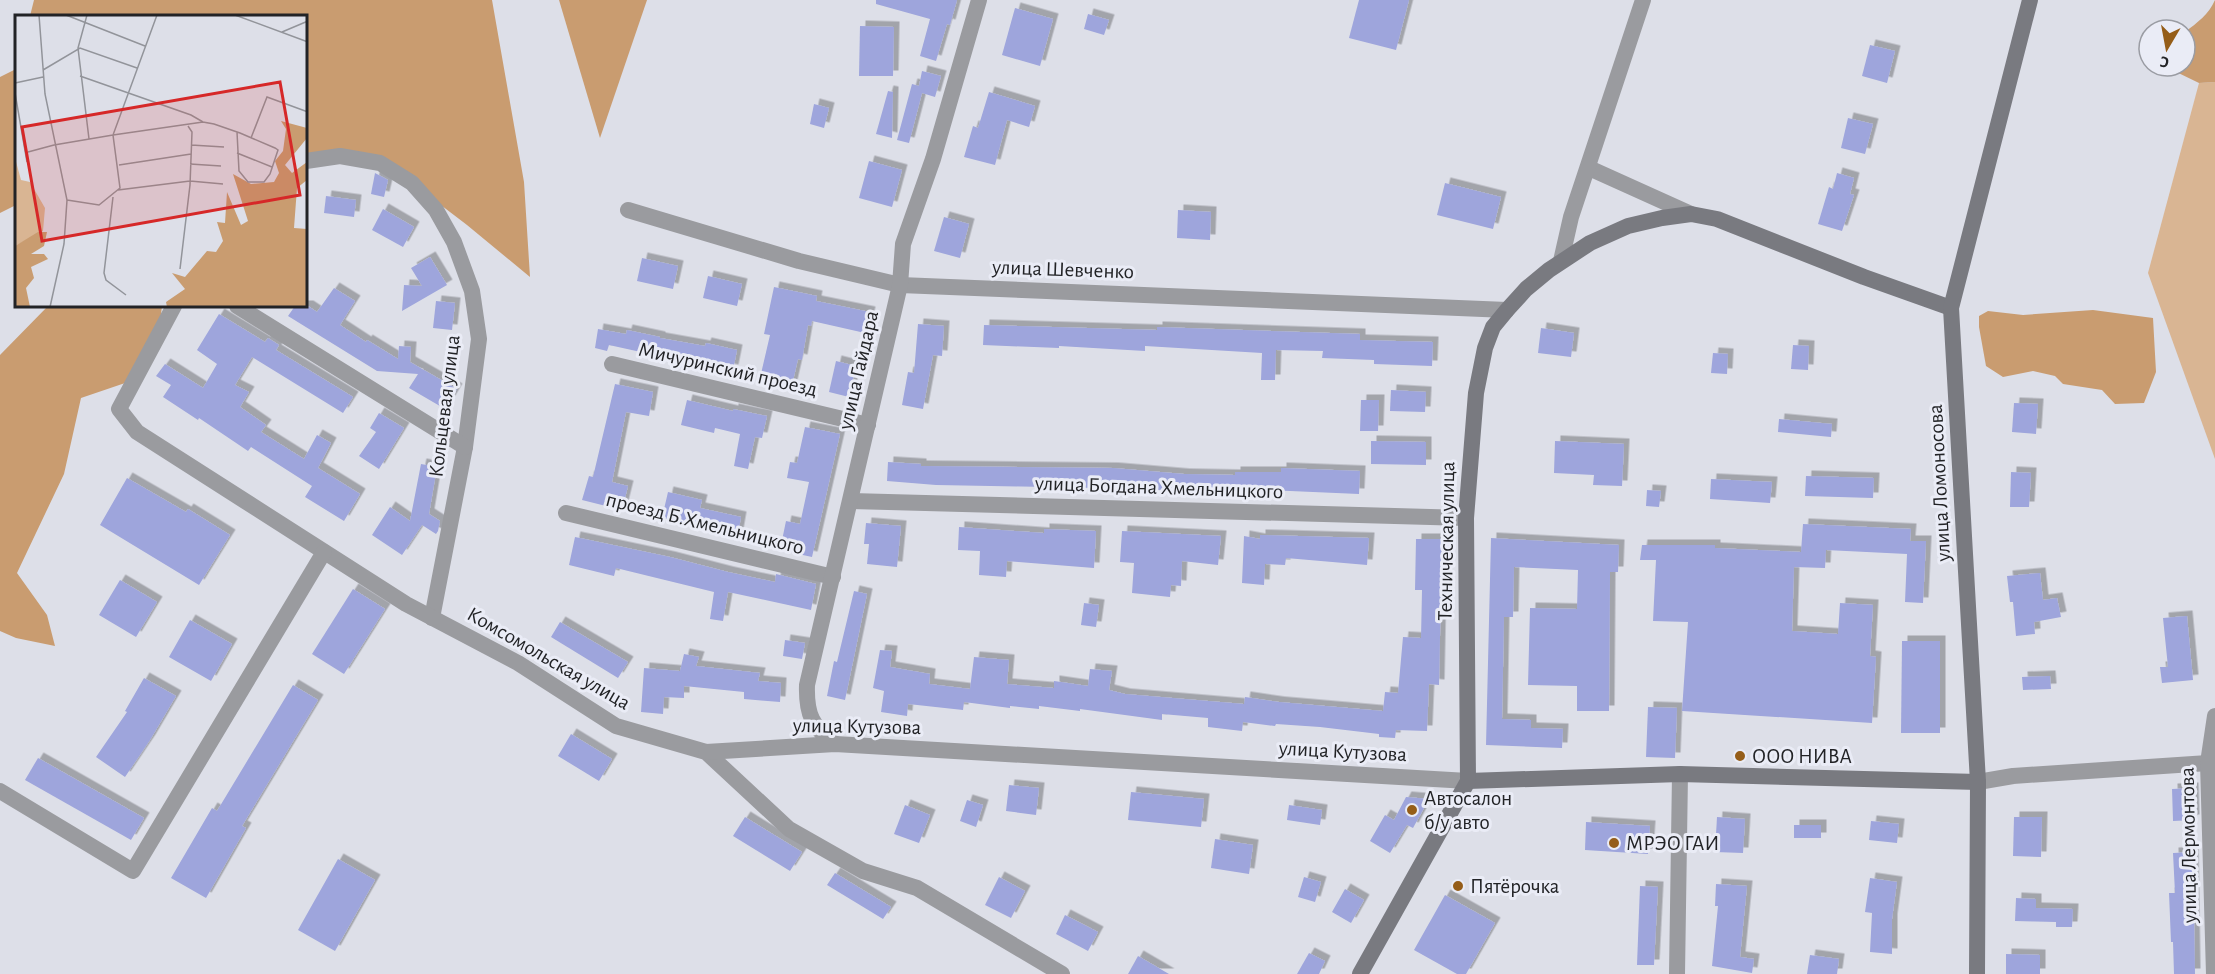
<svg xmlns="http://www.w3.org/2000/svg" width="2215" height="974" font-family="'Alegreya Sans',sans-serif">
	<defs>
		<filter id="shadow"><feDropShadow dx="5.5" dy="-5.5" stdDeviation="0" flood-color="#0004"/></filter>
	</defs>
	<rect width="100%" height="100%" fill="#dddfe8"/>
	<path fill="#d9b593" d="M2215,82v377l-67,-186 51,-190z"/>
	<g fill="#c99c70">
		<path d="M34,0h458l32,182 6,95 -63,-52 -76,-58 -85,-6v-145h-276z"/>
		<path d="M559,0h88l-47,138z"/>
		<path d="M2215,0v82l-16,1 -35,-17h21v-34c12,-9 24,-18 30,-32z"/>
		<path d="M16,69v136l-16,8v-136z"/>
		<path d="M48,306h114l-2,16 -32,60 -47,16 -17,76 -47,99 30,42 8,31 -39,-8 -16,-7v-276z"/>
		<path d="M2093,310l60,8 3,54 -12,31 -29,1 -13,-14 -39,-6 -8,-8 -22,-5 -30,6 -17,-11 -7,-39v-11l9,-5 35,4z"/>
	</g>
	<g fill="#9ea5dc" filter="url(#shadow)">
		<path d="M876,0h81l-7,25 -3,-1 -11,37 -16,-5 10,-37 -54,-15z"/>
		<path d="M1359,0h50l-13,50 -47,-12z"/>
		<path d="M1015,8l38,11 -13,47 -38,-11z"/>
		<path d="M1088,14l21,6 -5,15 -20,-6z"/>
		<path d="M860,26l34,1 -1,49h-34z"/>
		<path d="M1870,45l25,6 -8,32 -25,-7z"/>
		<path d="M922,71l19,5 -6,21 -13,-4 -13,50 -12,-3 15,-56 7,2z"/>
		<path d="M888,91l5,1 -1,46 -16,-4z"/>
		<path d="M989,92l46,14 -6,21 -22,-7 -12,45 -31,-8 9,-31 5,2z"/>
		<path d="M814,104l15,4 -5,20 -14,-4z"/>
		<path d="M1848,118l25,6 -8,30 -24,-6z"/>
		<path d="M869,161l33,9 -10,37 -33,-9z"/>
		<path d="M375,173l13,7 -4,17 -13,-3z"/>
		<path d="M1837,173l17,5 -4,16 4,1 -12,36 -24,-7 11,-37 4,2z"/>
		<path d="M1445,183l56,14 -8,32 -56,-14z"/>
		<path d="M326,196l30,4 -2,17 -30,-4z"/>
		<path d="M383,209l31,18 -11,20 -31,-17z"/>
		<path d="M1178,210l33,2 -1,28 -33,-2z"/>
		<path d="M944,217l25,7 -9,34 -26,-7z"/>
		<path d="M430,257l17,28 -45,26 2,-26 18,1 -11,-18z"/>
		<path d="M642,258l36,8 -5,23 -36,-8z"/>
		<path d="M708,276l34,8 -5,22 -34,-8z"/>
		<path d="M774,287l43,9 -1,5 54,11 -5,21 -53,-12 -1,5 -3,-1 -6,35 -4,-1 -6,26 -32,-7 10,-43 -6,-1z"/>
		<path d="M334,288l21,13 -15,24 26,17 1,-2 31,19 1,-13 12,1 -1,15 47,27 -12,20 -36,-21 9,-14 -41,-3 -89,-55 7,-10h13l9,6z"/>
		<path d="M436,301l19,2 -3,27 -19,-2z"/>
		<path d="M219,314l46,28 3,-4 11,7 -3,5 77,47 -10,16 -91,-56 -17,28 14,7 -9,15 26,18 -5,7 43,27 13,-24 14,8 -13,25 42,26 -16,27 -39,-24 7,-11 -61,-39 -3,4 -49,-33 -1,2 -35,-23 8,-12 -15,-9 9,-12 38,24 14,-24 -20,-14z"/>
		<path d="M918,324l26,2 -2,30 -9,-1 -10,54 -21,-4 6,-33 6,1z"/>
		<path d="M984,325l173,5v-3l203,7v6l73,2 -1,24 -58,-2v-4l-52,-2 1,-7 -47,-1 -1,30h-14l1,-27 -117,-7v5l-86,-5v2l-76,-3z"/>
		<path d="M1541,328l33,5 -3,24 -33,-4z"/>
		<path d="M598,329l28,5 1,-4 33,7v1l45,8 1,-3 31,7 -4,20 -43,-9 -1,8 -14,-2 2,-7 -68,-15 -2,6 -12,-3z"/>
		<path d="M1793,345l16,1 -1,24 -17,-1z"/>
		<path d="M1713,353l15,1 -1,20 -16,-1z"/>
		<path d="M836,361l20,5 -7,31 -20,-5z"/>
		<path d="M615,384l38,8 -4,24 -23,-4 -14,70 16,4 -6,24 -40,-10 7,-24 4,1z"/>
		<path d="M1391,390l35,2 -1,20 -35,-1z"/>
		<path d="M687,400l46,11v-2l34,7 -5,22 -7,-1 -7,32 -14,-3 6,-32 -25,-6 -1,5 -33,-8z"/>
		<path d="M1361,400h18l-1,31h-18z"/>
		<path d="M2014,403l24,1 -2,30 -24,-2z"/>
		<path d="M379,413l25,15 -25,41 -20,-13 17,-24 -6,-4z"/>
		<path d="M1779,419l53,5 -1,13 -53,-5z"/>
		<path d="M805,427l35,7 -28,123 -32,-7 6,-29 14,3 9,-42 -22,-4 3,-16 7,1z"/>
		<path d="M1371,441l55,1v23l-55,-1z"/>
		<path d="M1555,441l69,3 -2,42 -29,-1 1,-10 -40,-2z"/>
		<path d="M888,462l33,2v2l192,2 71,6 51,1v-3h46v-4l79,3 -1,23 -92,-4h-42v2l-127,-4 -162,-3 -49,-4z"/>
		<path d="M421,464l16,3 -8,47 11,7 -2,10 -2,3 -14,-9 -20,30 -30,-20 18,-28 20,14z"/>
		<path d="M2011,472l20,1 -2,34h-19z"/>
		<path d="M1806,476l68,2 -1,20 -68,-2z"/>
		<path d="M127,478l59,34 2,-3 42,26 -31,50 -99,-60z"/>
		<path d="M1711,479l61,3 -2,21 -60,-4z"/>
		<path d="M1647,490l14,1 -2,16 -13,-1z"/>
		<path d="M668,492l34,8 -2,8 41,9 -3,17 -76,-16z"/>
		<path d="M866,523l35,3 -4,41 -30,-3 2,-20h-5z"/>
		<path d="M1803,524l108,5 -1,12h16l-3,62 -18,-1 2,-48 -81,-4 -1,18 -31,-1 -2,64 46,3 2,-31 33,2 -3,51 6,1 -4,66 -190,-12 6,-89 -35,-1 3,-61h-16l2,-15h73v3l86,4z"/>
		<path d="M959,527l85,6v-4l52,2 -2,37 -87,-7 -1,16 -27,-2 1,-24 -22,-1z"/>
		<path d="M1122,531l99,5 -3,29 -36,-4 -1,25 -10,-1 -1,12 -38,-4 2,-30 -14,-1z"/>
		<path d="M1260,535l109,3 -2,27 -81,-7 -1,7 -20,-1 -1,21 -22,-2 2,-47 16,3z"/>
		<path d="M575,537l95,20 58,15 47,10 1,-8 40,10 -5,26 -83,-18 -5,29 -13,-2 4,-27 -98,-24 -2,8 -45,-11z"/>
		<path d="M1491,538l128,7 -1,27h-8l-1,139h-32v-25l-49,-1 2,-77 47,1 1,-39 -64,-3 -1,50h-9l-2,102 29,1v8l32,1 -1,19 -76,-3z"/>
		<path d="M1416,539h26l-3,146 -10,-1 -2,47 -31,-1 -1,8 -16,-1v-3l-59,-7 -44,-3 -1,2 -32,-4 -1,9 -34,-4v-9l-46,-4v6l-82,-11v2l-41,-5v3l-29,-3v2l-46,-6 -1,8 -55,-6 -1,12 -26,-4 3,-21 -11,-3 7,-38 12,1 -2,16 40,7 -1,10 41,5 4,-32 35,3 -2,24 47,4v-7l34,5 2,-17 22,2 -3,19 16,4 119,10 1,-7 34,5 104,9 2,-19 13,1 5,-56 18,1 1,-48h-7z"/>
		<path d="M2040,573l3,27 14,-2 4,19 -27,5 1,12 -19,2 -3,-34h-3l-3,-26z"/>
		<path d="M120,580l37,22 -21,35 -37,-22z"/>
		<path d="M353,589l32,20 -41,65 -32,-20z"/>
		<path d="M854,591l13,3 -22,106 -18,-4 7,-35 3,1z"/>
		<path d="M1084,603l15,2 -3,22 -15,-2z"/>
		<path d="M2187,616l6,64 -31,3 -2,-16h8l-5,-49z"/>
		<path d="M190,620l42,24 -21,37 -42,-24z"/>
		<path d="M560,622l68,40 -10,16 -67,-41z"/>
		<path d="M785,640l20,3 -3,16 -19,-3z"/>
		<path d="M1902,641h38v92h-39z"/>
		<path d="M684,654l15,3 -3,9 64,7 -2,8 23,2 -1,19 -36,-3v-7l-60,-6v12l-20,-1 -1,17 -22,-2 3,-44 36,3z"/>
		<path d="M2050,676l1,13 -28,1 -1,-13z"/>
		<path d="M144,678l32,18 -26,44 -25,37 -29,-20 31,-45 -2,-1z"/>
		<path d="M293,685l25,15 -76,126 4,2 -40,70 -35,-20 41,-70 5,3z"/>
		<path d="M1648,707l29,1 -2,50 -29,-1z"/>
		<path d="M571,734l41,25 -13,22 -41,-25z"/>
		<path d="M38,758l106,60 -13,22 -106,-60z"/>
		<path d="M1009,785l30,3 -3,27 -30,-4z"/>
		<path d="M2193,788l1,32 -21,1 -1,-32z"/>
		<path d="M1131,792l73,7 -3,28 -73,-7z"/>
		<path d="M1406,797l23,2 -16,29 -6,-3 -17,28 -20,-12 15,-26 9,5z"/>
		<path d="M967,800l16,5 -7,22 -16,-6z"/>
		<path d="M905,805l25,10 -11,28 -25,-9z"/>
		<path d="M1289,805l33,5 -2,15 -33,-5z"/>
		<path d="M745,817l57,35 -12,19 -57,-35z"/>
		<path d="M1717,817l28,2 -2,34 -28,-1z"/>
		<path d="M2014,817h28l-1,40 -28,-1z"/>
		<path d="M1871,821l28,3 -2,19 -28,-3z"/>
		<path d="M1586,822l64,4 -2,28 -63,-4z"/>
		<rect x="1794" y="825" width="27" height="13"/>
		<path d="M1215,839l38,6 -4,29 -38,-6z"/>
		<path d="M2193,852l2,122h-21l-1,-32h-2l-2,-49h6l-2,-40z"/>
		<path d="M338,859l37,21 -40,71 -37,-21z"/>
		<path d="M835,873l56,34 -8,12 -56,-34z"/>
		<path d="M999,877l26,14 -14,27 -26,-13z"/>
		<path d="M1304,877l17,5 -6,20 -17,-5z"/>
		<path d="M1870,878l27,4 -5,37v35l-22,-2 2,-39 -7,-1z"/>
		<path d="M1716,884l31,2 -7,71 14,2 -2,14 -40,-7 6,-60h-3z"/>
		<path d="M1640,886l18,1 -4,78h-17z"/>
		<path d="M1345,889l19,11 -13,23 -19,-11z"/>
		<path d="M1445,895l50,28 -29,51h-9l-43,-24z"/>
		<path d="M2016,898l20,1v9l37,1 -1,18h-16v-5l-41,-1z"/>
		<path d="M1065,915l33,17 -10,19 -32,-17z"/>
		<path d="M1309,953l16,8 -6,13h-22z"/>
		<path d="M2006,954l34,1v19h-34z"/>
		<path d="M1810,955l29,4 -2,15h-30z"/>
		<path d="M1138,956l31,18h-41z"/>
	</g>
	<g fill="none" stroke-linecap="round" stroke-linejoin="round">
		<g stroke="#9a9b9f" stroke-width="16">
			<path d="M306,161l34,-5 40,7 32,20 24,27 18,32 18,49 7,48 -14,108 -33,171"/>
			<path d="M1589,168l102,46"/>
			<path d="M628,210l171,51 101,24 607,25"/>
			<path d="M1561,261l10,-44 72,-217"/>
			<path d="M174,306l-55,103 18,23 269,172 112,59 98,63 90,26 83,77 74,42 54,17 145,86"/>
			<path d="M237,306l228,141"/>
			<path d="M612,364l256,61"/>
			<path d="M851,501l615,17"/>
			<path d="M566,513l267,64"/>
			<path d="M835,744c-23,-17 -29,-30 -28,-59l93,-400 3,-41 30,-85 46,-159"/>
			<path d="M706,752l129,-8 633,37"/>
			<path d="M1978,782l35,-6 195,-13"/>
			<path d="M0,791l133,80 191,-319"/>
			<path d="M1677,974l3,-200"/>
			<path d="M2214,974l-6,-211 7,-47"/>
		</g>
		<g stroke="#797a80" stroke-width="16">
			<path d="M1468,781l212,-7 298,8"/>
			<path d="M1360,974l108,-193 -2,-263 10,-125 9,-45 8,-21 14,-17 19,-21 23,-19 41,-27 38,-17 34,-8 29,-4 26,5 147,58 87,31"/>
			<path d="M1977,974l1,-192 -27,-474 79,-308"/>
		</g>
	</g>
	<g fill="#955d18" stroke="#eaecf6" stroke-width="2">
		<circle cx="1740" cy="756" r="6"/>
		<circle cx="1412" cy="810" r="6"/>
		<circle cx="1614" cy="843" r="6"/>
		<circle cx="1458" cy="886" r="6"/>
	</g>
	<g text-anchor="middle" stroke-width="6" stroke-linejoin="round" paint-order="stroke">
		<g font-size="21" fill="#222326" stroke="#eaecf6">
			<text transform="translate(1063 269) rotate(2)" y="7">улица Шевченко</text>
			<text transform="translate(728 369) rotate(13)" y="7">Мичуринский проезд</text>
			<text transform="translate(858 370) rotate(-77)" y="7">улица Гайдара</text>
			<text transform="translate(444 406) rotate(-83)" y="7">Кольцевая улица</text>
			<text transform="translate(1939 483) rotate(-93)" y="7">улица Ломоносова</text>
			<text transform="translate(1159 487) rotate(2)" y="7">улица Богдана Хмельницкого</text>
			<text transform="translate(705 523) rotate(14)" y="7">проезд Б.Хмельницкого</text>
			<text transform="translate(1446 541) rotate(-89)" y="7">Техническая улица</text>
			<text transform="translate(549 658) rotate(30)" y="7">Комсомольская улица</text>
			<text transform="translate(857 726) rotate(1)" y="7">улица Кутузова</text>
			<text transform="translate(1343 751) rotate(3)" y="7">улица Кутузова</text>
			<text transform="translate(2188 845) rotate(-91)" y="7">улица Лермонтова</text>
		</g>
		<g font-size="21" fill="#222326" stroke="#eaecf6" text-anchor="start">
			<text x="1752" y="763">ООО НИВА</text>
			<text x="1424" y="805">Автосалон<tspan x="1424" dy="24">б/у авто</tspan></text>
			<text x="1626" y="850">МРЭО ГАИ</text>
			<text x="1470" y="893">Пятёрочка</text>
		</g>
	</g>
	<g transform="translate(15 15)">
		<rect width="292" height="292" fill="#dddfe8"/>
		<path d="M0,143l6,22 9,2 15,26 -2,23 -28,15z" fill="#d9b593"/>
		<path d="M266,106l26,7v10l-22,27 7,8 15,-11v18l-10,8 -3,40 13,1v78h-140l-1,-5 19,-13 -13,-16 13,4 22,-26 9,1 7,-11 -6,-19 8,1 2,-31 14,33 7,-4 -15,-47 18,10 23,-2 5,-9 -4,-12 8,-10 3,-22zM23,217h9l-3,14 -13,8h13l4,5 -17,8 3,11 -8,10 4,19h-15v-61z" fill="#c99c70"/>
		<path fill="none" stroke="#92949a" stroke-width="1.5" d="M24,0l6,79 22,106 -3,44 -14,63M51,0l79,31M72,0l-9,33 11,91M220,0l73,27M267,17l26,-11M28,55l37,-22 57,20M65,61l111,39 12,7 11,2 26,9 35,15 3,2 -8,24 -6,8h-16l-9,-11 -2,-39M0,68l28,-6M0,78l12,69M98,120l90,-13M236,123l16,-41 41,15M39,130l59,-10M176,130l33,2M13,137l26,-7M222,138l35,14M175,149l31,2M104,150l72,-11M103,175l72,-9 33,3M98,182l-9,76 2,7 20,15M52,185l32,5 21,-17 -7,-53 44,-120M165,254l10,-84 2,-53 -4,-6"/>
		<path fill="#d62828" fill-opacity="0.15" stroke="#d62828" stroke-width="3" d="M265,67l20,113 -258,46 -20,-114z"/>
		<rect width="292" height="292" fill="none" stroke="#222326" stroke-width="3"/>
	</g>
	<g transform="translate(2167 48) rotate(190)"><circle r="28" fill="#eaecf6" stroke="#9a9ca3" stroke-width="1.5"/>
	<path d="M0-4.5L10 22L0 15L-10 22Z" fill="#955d18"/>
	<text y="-9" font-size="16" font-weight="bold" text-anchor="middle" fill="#222326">С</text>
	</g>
</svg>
